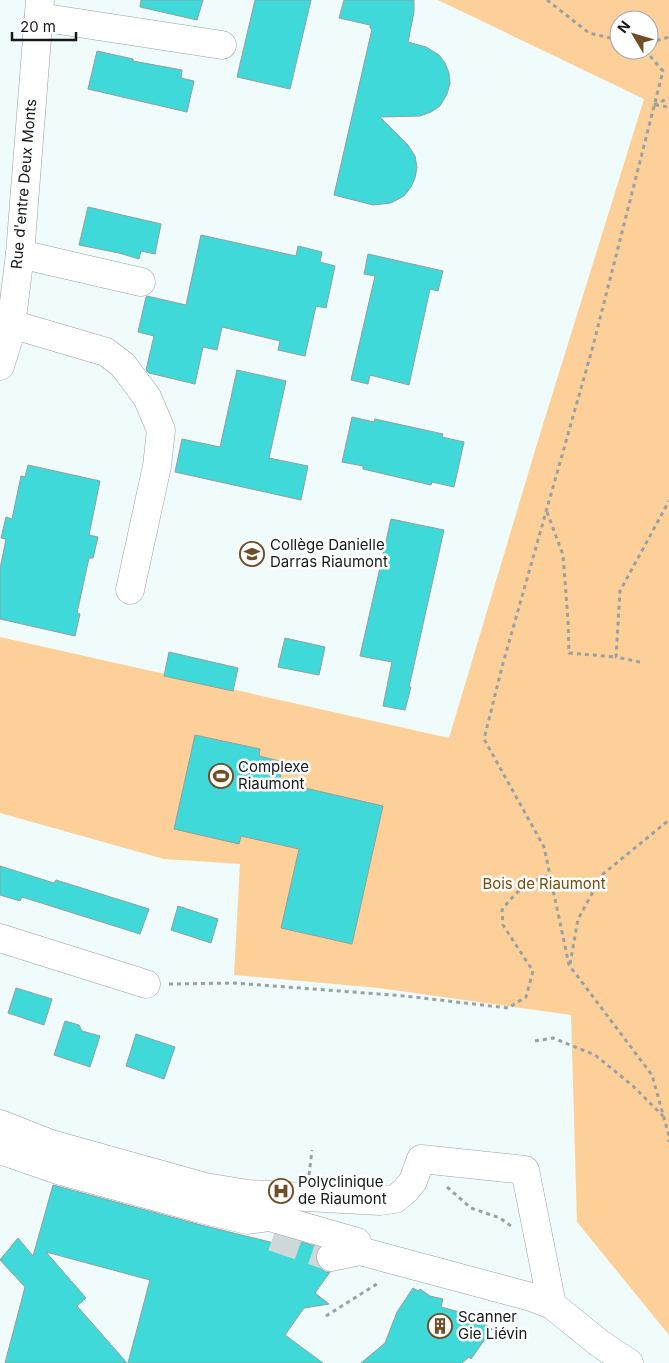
<svg xmlns="http://www.w3.org/2000/svg" width="669" height="1363" font-family="Inter,sans-serif">
	<rect width="100%" height="100%" fill="#f0fbfb"/>
	<path fill="#fdd09a" fill-rule="evenodd" d="M438,0h231v1335l-92,-113 -6,-207 -192,-27 -145,-13 6,-111 -76,-5 -164,-46v-176l449,101 91,-304 104,-335zM619,20h30v30h-30z"/>
	<g fill="#40d9da" stroke="#949e9e">
		<path d="M141,0h62l-6,20 -57,-13z"/>
		<path d="M255,0h56l-21,89 -53,-12z"/>
		<path d="M344,0h70v12l-6,30 18,5 13,8 6,8 4,10 1,10 -3,11 -7,12 -9,6 -11,4 -40,1 28,28 7,11 2,11 -2,11 -4,9 -7,9 -13,7 -18,2 -39,-10 38,-166 -2,-1v-3l-31,-7z"/>
		<path d="M97,51l36,8v2l49,9 -1,8 13,3 -7,31 -99,-23z"/>
		<path d="M88,207l73,17 -6,30 -14,-3 -2,8 -20,-6 -40,-8z"/>
		<path d="M201,235l95,21 2,-10 24,6 -2,10 15,4 -9,42 -10,-2 -11,50 -27,-6 2,-9 -58,-14 -5,23 -14,-3 -8,37 -46,-11 -3,-3 8,-34 -16,-4 8,-35 1,-1 39,9z"/>
		<path d="M368,254l75,17 -5,20 -8,-2 -21,96 -39,-10 -2,9 -17,-4 24,-104 -11,-2z"/>
		<path d="M237,370l49,11 -17,77 39,8 -7,34 -126,-28 7,-33 38,8z"/>
		<path d="M352,417l22,5 1,-3 68,15 -1,3 22,5 -10,45 -22,-5 -1,3 -68,-16v-3l-21,-4z"/>
		<path d="M28,465l72,16 -11,54 9,2 -5,21h-4l-12,55 3,1 -5,22 -75,-17v-50l6,-30 -5,-1 5,-21 6,2 9,-43 4,1z"/>
		<path d="M391,519l53,11 -35,157h2l-6,23 -22,-4 9,-44 -32,-6z"/>
		<path d="M285,638l40,9 -6,28 -41,-8z"/>
		<path d="M169,652l69,16 -5,23 -69,-15z"/>
		<path d="M195,735l65,14 -1,7 25,6 -5,20 104,24 -31,138 -71,-16 18,-79 -58,-13 -2,8 -65,-15z"/>
		<path d="M0,866l54,17 2,-3 93,29 -9,25 -118,-37 -2,4 -20,-6z"/>
		<path d="M178,906l40,13 -7,24 -40,-13z"/>
		<path d="M16,988l36,11 -8,26 -36,-12z"/>
		<path d="M65,1021l14,4 3,6 18,5 -10,31 -36,-12z"/>
		<path d="M136,1034l39,13 -11,32 -38,-13z"/>
		<path d="M53,1185l144,39 81,20 2,-8 39,11 -3,6v8l4,7 6,4h4l-15,21 14,11 -25,4 -19,27 38,28h-195l22,-83 -104,-28 40,46 -9,8 50,57h-122l20,-76 -25,-27 18,-22 15,18z"/>
		<path d="M413,1288l5,3 2,-2 10,7 13,3 -2,8 33,9 18,13 -21,30 -2,-2 -7,6h-101l24,-20 12,-31z"/>
	</g>
	<g fill="none" stroke-linecap="round" stroke-linejoin="round">
		<path stroke="#cfd9d9" stroke-width="28" stroke-dasharray="28 14" stroke-linecap="butt" d="M273,1237l58,20"/>
		<defs>
			<g id="minor">
				<path d="M39,17l183,28"/>
				<path d="M20,254l121,28"/>
				<path d="M11,324l95,28 17,13 24,32 14,33 -4,36 -27,124"/>
				<path d="M0,366l10,-32 10,-80 20,-254"/>
				<path d="M0,938l146,46"/>
				<path d="M0,1124l51,20 154,43 43,7 132,7 15,-2 10,-8 8,-10 8,-22 104,11 27,135 47,38 30,20"/>
				<path d="M0,1150l61,21 140,38 47,11 22,-3 87,25 3,9"/>
				<path d="M331,1257l29,-6 171,46 21,8"/>
			</g>
		</defs>
		<use href="#minor" stroke="#97a1a1" stroke-width="29"/>
		<g stroke="#99a2a2" stroke-width="3" stroke-dasharray="4 4" stroke-linecap="butt">
			<path d="M547,0l42,33 30,7"/>
			<path d="M649,43l20,-6"/>
			<path d="M645,50l18,21 -70,275 -91,321 -18,72 60,108 25,118 83,110 17,61v6"/>
			<path d="M654,105l15,-7"/>
			<path d="M655,105l14,2"/>
			<path d="M547,512l16,43 5,66 1,32 47,4"/>
			<path d="M640,662l-24,-5 4,-66 49,-90"/>
			<path d="M570,964l8,-45 25,-45 66,-54"/>
			<path d="M169,984l65,-1 171,13 103,12 18,-11 7,-26 -30,-46 -1,-15c14,-19 24,-27 48,-35"/>
			<path d="M535,1041l18,-3 42,17 38,31 30,30"/>
			<path d="M309,1175l3,-25"/>
			<path d="M447,1187l24,21 29,10 11,8"/>
			<path d="M326,1316l54,-34"/>
		</g>
		<use href="#minor" stroke="#fff" stroke-width="28"/>
	</g>
	<defs>
		<symbol id="school-ring" viewBox="-11 -11 22 22"><circle r="9.5" fill="#fff" stroke="#6f4e25" stroke-width="1.5"/><path d="M0-5L7-2L0 1L-7-2ZM-4 1L0 2.5L4 1V4Q0 6-4 4Z" fill="#6f4e25"/></symbol>
		<symbol id="stadium-ring" viewBox="-11 -11 22 22"><circle r="9.5" fill="#fff" stroke="#6f4e25" stroke-width="1.5"/><path d="M0-5a6.5 5 0 1 0 0 10a6.5 5 0 1 0 0-10ZM-3.5-1.8h7v3.6h-7Z" fill="#6f4e25"/></symbol>
		<symbol id="hospital-ring" viewBox="-11 -11 22 22"><circle r="9.5" fill="#fff" stroke="#6f4e25" stroke-width="1.5"/><path d="M-5-5h3v3.5h4V-5h3V5h-3V1.5h-4V5h-3Z" fill="#6f4e25"/></symbol>
		<symbol id="building-ring" viewBox="-11 -11 22 22"><circle r="9.5" fill="#fff" stroke="#6f4e25" stroke-width="1.5"/><path d="M-4-6H4V6H1V3H-1V6H-4ZM-2.5-4.3h1.7v1.8h-1.7ZM.8-4.3h1.7v1.8H.8ZM-2.5-1h1.7V.8h-1.7ZM.8-1h1.7V.8H.8Z" fill="#6f4e25"/></symbol>
	</defs>
	<g fill-rule="evenodd">
		<use href="#school-ring" x="238" y="540" width="28" height="28"/>
		<use href="#stadium-ring" x="207" y="762" width="28" height="28"/>
		<use href="#hospital-ring" x="267" y="1177" width="28" height="28"/>
		<use href="#building-ring" x="426" y="1312" width="28" height="28"/>
	</g>
	<g text-anchor="middle" stroke-width="5" stroke-linejoin="round" paint-order="stroke">
		<g font-size="15" fill="#151919" stroke="#fff">
			<text transform="translate(24 184) rotate(-85)" y="5">Rue d'entre Deux Monts</text>
		</g>
		<g font-size="15" fill="#151919" stroke="#fff" text-anchor="start">
			<text x="270" y="550">Collège Danielle<tspan x="270" dy="17">Darras Riaumont</tspan></text>
			<text x="238" y="772">Complexe<tspan x="238" dy="17">Riaumont</tspan></text>
			<text x="298" y="1187">Polyclinique<tspan x="298" dy="17">de Riaumont</tspan></text>
			<text x="458" y="1322">Scanner<tspan x="458" dy="17">Gie Liévin</tspan></text>
		</g>
		<g font-size="15" fill="#754b0a" stroke="#fff">
			<text x="544" y="889">Bois de Riaumont</text>
		</g>
	</g>
	<g transform="translate(634 35) rotate(308)"><circle r="24" fill="#ffffff" stroke="#a1a3a3"/>
	<path d="M0-4L9 19L0 12L-9 19Z" fill="#6f4e25"/>
	<text y="-8" font-size="14" font-weight="bold" text-anchor="middle" fill="#151919">N</text>
	</g>
	<path d="M12 32v8h64v-8" fill="none" stroke="#151919" stroke-width="2.5"/>
	<text x="20" y="32" font-size="15" fill="#151919" stroke="#ffffff" stroke-width="4" paint-order="stroke">20 m</text>
</svg>
